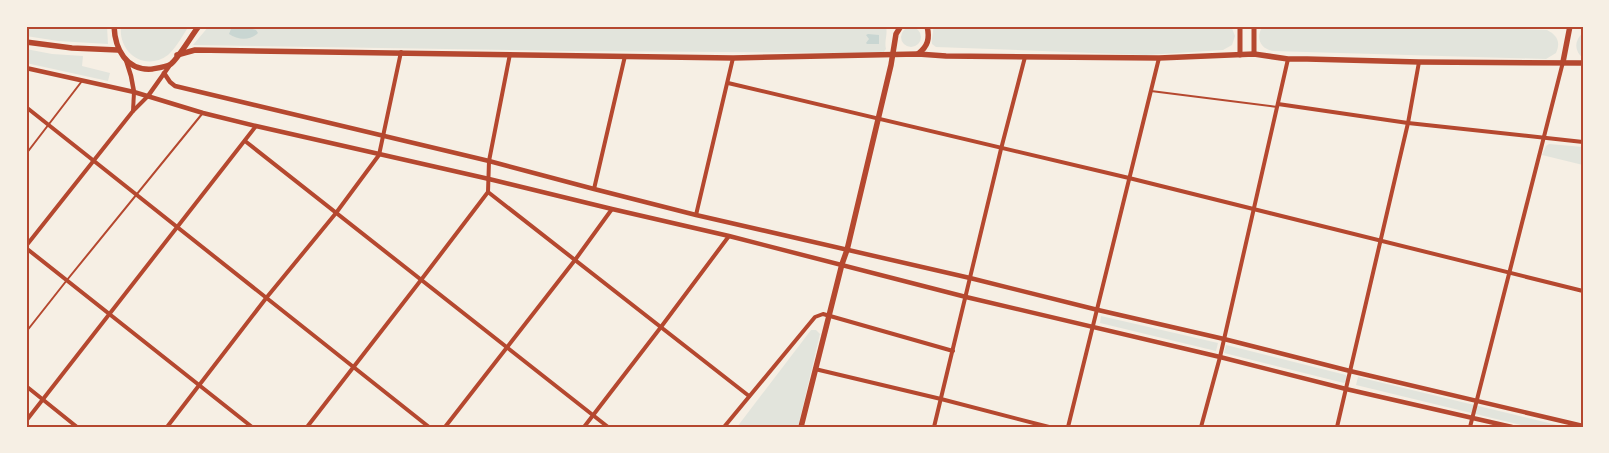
<svg xmlns="http://www.w3.org/2000/svg" width="1609" height="453" font-family="'Work Sans',sans-serif">
	<rect width="100%" height="100%" fill="#f6efe4"/>
	<g fill="#e2e4dc">
		<path d="M26,26h81l1,18 -50,-3 -32,-5z"/>
		<path d="M121,26h68c-6,9 -13,22 -21,29 -23,17 -50,-2 -47,-29z"/>
		<path d="M209,26h673l4,1c2,7 -2,14 0,22l-3,4 -316,-2 -374,-6z"/>
		<path d="M933,26h298l4,10 -3,9 -9,5 -77,5 -210,-8 -4,-3c-1,-6 2,-11 1,-18z"/>
		<path d="M1263,26h158l126,4c10,5 14,12 9,23l-10,6 -273,-8c-13,-2 -18,-14 -10,-25z"/>
		<circle cx="911" cy="37" r="10"/>
		<path d="M1583,33v25c-9,-7 -9,-18 0,-25z"/>
		<path d="M26,49l26,5 31,2 -1,10 28,7 -2,8 -82,-18z"/>
		<path d="M1549,144l34,3v18l-41,-10 4,-9z"/>
		<path d="M1101,316l117,27 -2,8 -116,-28z"/>
		<path d="M811,330h5l4,4 -22,93h-61z"/>
		<path d="M1226,345l120,30 2,5 -4,3 -120,-30z"/>
		<path d="M1358,377l207,50h-36l-173,-42z"/>
	</g>
	<g fill="#c9d6d2">
		<path d="M245,27l11,3 2,3c-8,8 -20,7 -29,1l2,-5z"/>
		<path d="M868,34l11,1v9h-12l-1,-1 3,-4 -3,-4z"/>
	</g>
	<g fill="none" stroke-linecap="round" stroke-linejoin="round">
		<g stroke="#b5482f" stroke-width="2">
			<path d="M1151,91l126,16"/>
			<path d="M26,154l56,-73"/>
			<path d="M26,332l41,-52 135,-166"/>
		</g>
		<g stroke="#b5482f" stroke-width="4">
			<path d="M728,83l401,95 454,113"/>
			<path d="M1278,104l130,19 175,19"/>
			<path d="M26,107l403,320"/>
			<path d="M133,111l1,-19"/>
			<path d="M245,141l363,286"/>
			<path d="M594,189l31,-133"/>
			<path d="M488,192l261,204"/>
			<path d="M696,215l37,-157"/>
			<path d="M26,246l107,-135 15,-15"/>
			<path d="M26,248l226,179"/>
			<path d="M815,369l126,30 108,28"/>
			<path d="M26,386l51,41"/>
			<path d="M26,421l230,-295"/>
			<path d="M167,427l100,-130 69,-84 43,-58 22,-103"/>
			<path d="M307,427l114,-147 67,-88 1,-31 21,-107"/>
			<path d="M445,427l130,-167 37,-51"/>
			<path d="M584,427l77,-100 68,-91"/>
			<path d="M724,427l91,-110 8,-3 130,37"/>
			<path d="M934,427l67,-278 24,-92"/>
			<path d="M1068,427l91,-369"/>
			<path d="M1201,427l19,-70 68,-298"/>
			<path d="M1337,427l71,-304 11,-61"/>
			<path d="M1470,427l93,-365"/>
		</g>
		<g stroke="#b5482f" stroke-width="4.5">
			<path d="M126,60l5,16 3,16"/>
			<path d="M26,68l108,24 69,21 53,13 233,53 123,30 117,27 237,61 254,60 126,32 166,38"/>
			<path d="M164,73l6,9 5,4 314,75 105,28 102,26 274,63 128,32 126,29 126,32 233,55"/>
			<path d="M148,96l22,-31"/>
		</g>
		<g stroke="#b5482f" stroke-width="5">
			<path d="M1254,54v-28"/>
			<path d="M1240,55v-29"/>
		</g>
		<g stroke="#b5482f" stroke-width="5.5">
			<path d="M114,26c1,23 12,45 38,43 6,-1 14,-2 19,-5 9,-8 20,-28 28,-38"/>
			<path d="M26,42l46,6 46,2"/>
			<path d="M918,54c10,-8 12,-15 9,-28"/>
			<path d="M177,55l18,-5 538,8 185,-4 28,2 213,2 95,-4 34,5h19l112,3 164,1"/>
			<path d="M1563,62l7,-36"/>
			<path d="M801,427l41,-163 5,-14 44,-185 5,-31 5,-8"/>
		</g>
	</g>
	<rect width="1609" height="453" fill="none" stroke="#f6efe4" stroke-width="55"/>
	<rect x="28" y="28" width="1554" height="398" fill="none" stroke="#b5482f" stroke-width="2"/>
</svg>
